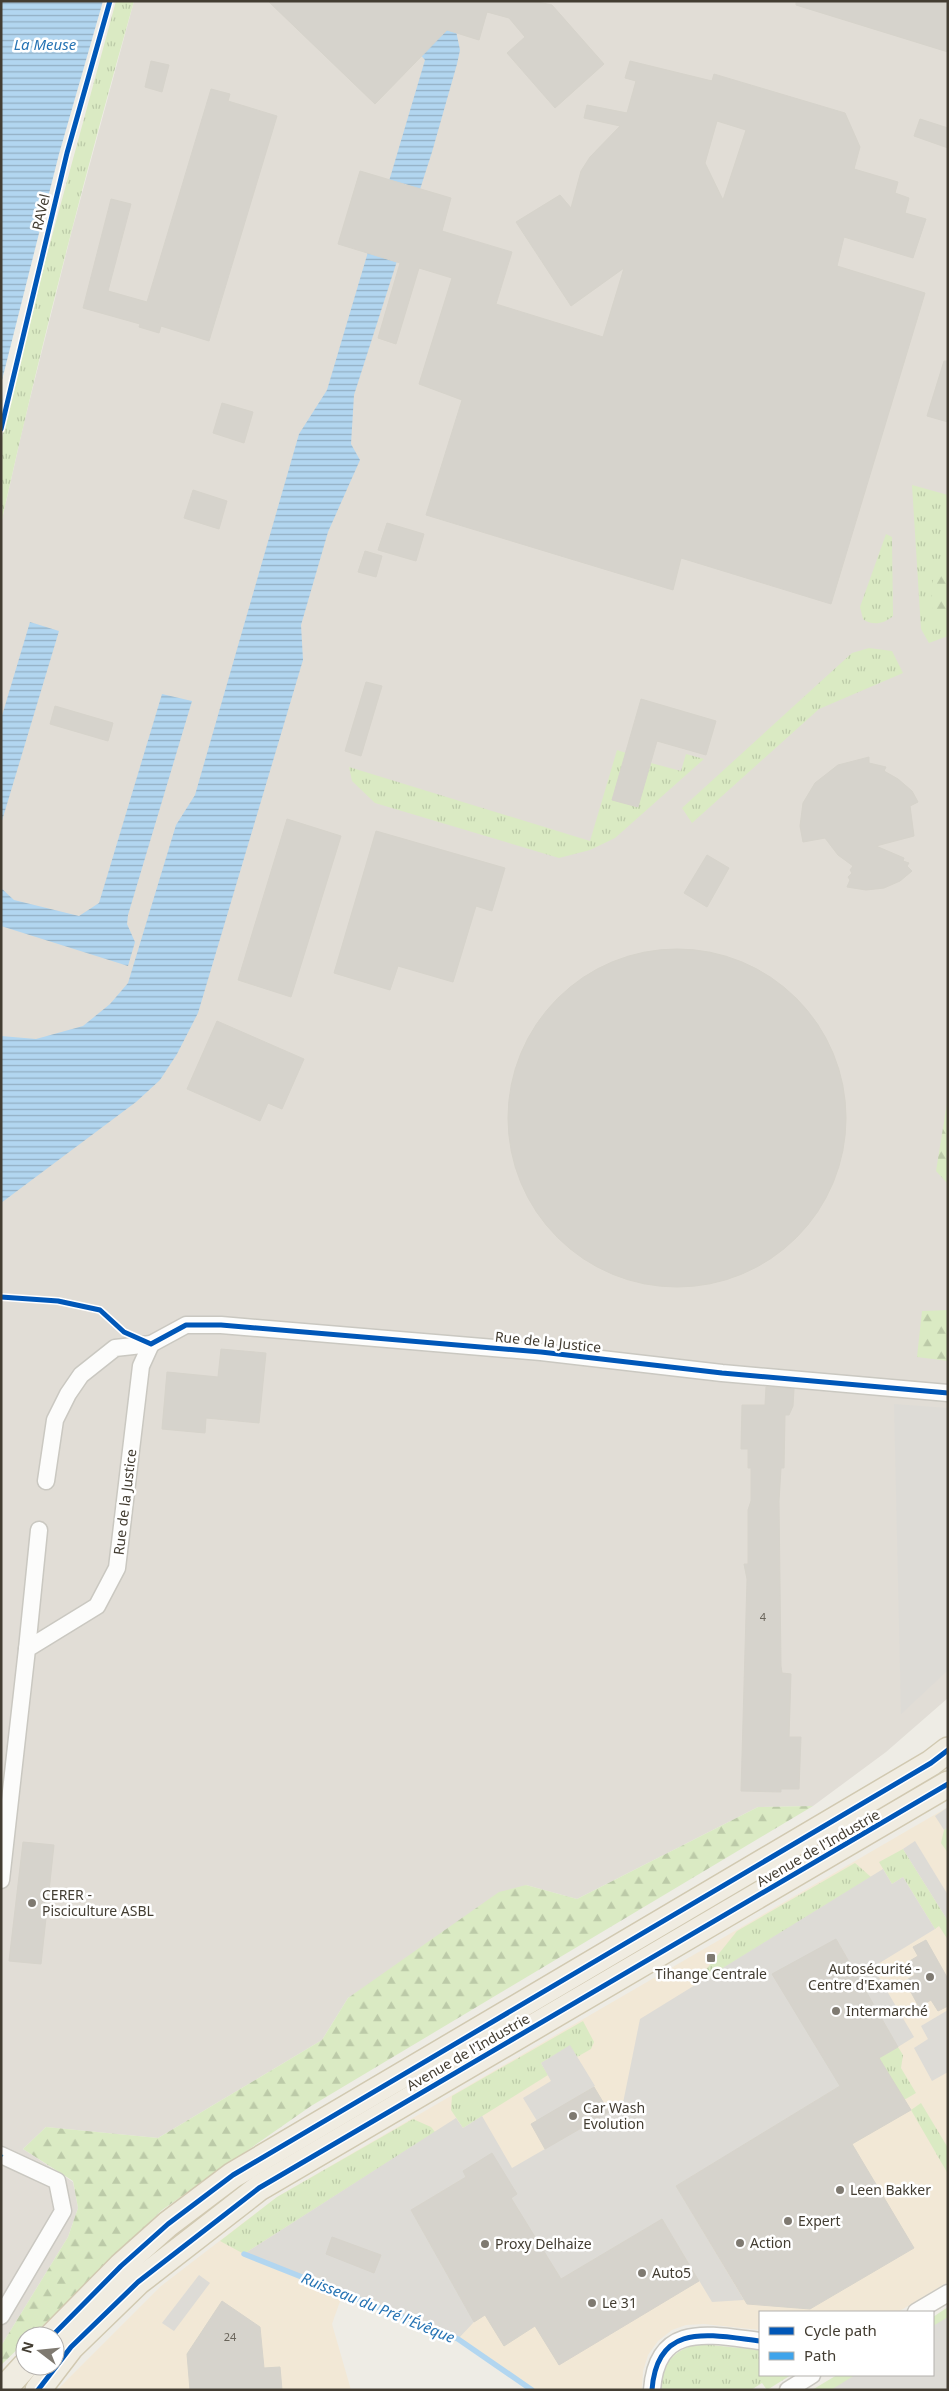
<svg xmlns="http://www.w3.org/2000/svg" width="949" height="2391" font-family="'Noto Sans',sans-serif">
	<defs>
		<pattern id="grass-tufts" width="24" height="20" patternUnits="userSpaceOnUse" patternTransform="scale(1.25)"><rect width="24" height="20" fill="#daeac3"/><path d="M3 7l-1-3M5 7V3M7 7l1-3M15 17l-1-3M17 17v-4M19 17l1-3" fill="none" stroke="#bccaa8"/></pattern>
		<pattern id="forest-firs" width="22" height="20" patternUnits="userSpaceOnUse" patternTransform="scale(1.25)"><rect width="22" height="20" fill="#daeac3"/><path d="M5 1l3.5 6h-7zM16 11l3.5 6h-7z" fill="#bccaa8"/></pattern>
		<pattern id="water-rules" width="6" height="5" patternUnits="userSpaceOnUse" patternTransform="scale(1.25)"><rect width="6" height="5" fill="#b2d6f0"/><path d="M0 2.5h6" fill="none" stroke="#92afc3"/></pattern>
	</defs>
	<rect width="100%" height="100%" fill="#eeece5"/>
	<path fill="#f2e8d6" d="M948,1807v475l-50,30h-138v18l-56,-6 -18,1 -14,5 -14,11 -10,14 -5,16 -1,19h-110l-74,-51 -115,-46 -11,31 19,66h-294l104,-104 116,-89z"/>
	<path fill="#e1ddd6" d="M134,1h814v1697l-62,54 -73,54 -55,1 -181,92 -51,-14 -178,113 -26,42 -164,98 -112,-11 -23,22 50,33 5,26 -10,29 -67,109v-1822l22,-97 48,-193z"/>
	<g fill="url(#grass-tufts)">
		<path d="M116,1h18c-49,173 -94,347 -133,523v-82l44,-180z"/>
		<path d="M912,485l36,10v141l-19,7 -8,-14z"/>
		<path d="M886,534l6,3 1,79c-9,8 -21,10 -30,3l-3,-12z"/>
		<path d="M869,648l23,3 11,22 -84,36 -127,114 -10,-15 170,-155z"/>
		<path d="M617,750l9,3 -14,46 25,8 14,-44 30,8 5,-17 18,5 -89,79 -25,12 -31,8 -184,-55 -23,-22 -3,-14 241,74z"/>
		<path d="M948,1827v26l-7,-10 3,-13z"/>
		<path d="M903,1849l45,72v19l-9,-14 -4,3 -32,-52 -11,7 -13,-22z"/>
		<path d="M855,1863l16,14 -167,103 -3,-4 36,-45z"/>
		<path d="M583,2021l11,21 -3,7 -14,8 -7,-11 -29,17 7,12 -85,53 -12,-18 1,-14z"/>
		<path d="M898,2047l5,8 -2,13 15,25 -12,7 -25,-42z"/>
		<path d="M921,2103l27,45v26l-37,-64z"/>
		<path d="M413,2119l18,8 4,5 -191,122 -24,-13 57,-44z"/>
		<path d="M701,2344l59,6v25h31l-24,15 -5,-7 -11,7h-89c-2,-26 14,-43 39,-46z"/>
	</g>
	<g fill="url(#forest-firs)">
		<path d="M948,557v55l-8,6 -10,-13 3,-25 8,-7z"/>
		<path d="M948,1097v87l-12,-13z"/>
		<path d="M948,1310v51l-31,-4 5,-46z"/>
		<path d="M813,1806l-502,300 -149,104 -130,126h-7v6l-24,23v-19l67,-109 10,-29 -5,-27 -50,-32 23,-22 112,11 164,-98 26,-42 151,-106 27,-7 51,14 181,-92z"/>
	</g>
	<path fill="#daeac3" d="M948,2307v83h-136l25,-15h96v-58z"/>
	<g fill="#dddbd6">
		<path d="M894,1404l54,4v262l-47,44z"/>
		<path d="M948,1807v20l-4,3 -9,-14z"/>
		<path d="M915,1841l33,54v26l-45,-72z"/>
		<path d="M883,1869l9,15 11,-7 32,52 -62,38 41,70 -16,10 -62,-108 4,147 -164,100 68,114 -32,2 -50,-83 -101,60 -72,-116 -78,47 63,112 -16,17 -214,-85 212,-136 7,10 19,-12 30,52 97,-56 14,-9 17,-84z"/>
		<path d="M948,2010v62l-16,9 -18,-33 14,-9 -7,-13z"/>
		<path d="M570,2045l25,41 -58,35 -14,-23 28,-17 -10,-18z"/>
		<path d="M199,2275l11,8 -36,48 -12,-8z"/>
		<path d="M948,2317v73h-117l24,-15h78v-49z"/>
	</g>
	<g fill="url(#water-rules)">
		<path d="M1,1h102l-44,153 -58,230z"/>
		<path d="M374,1l82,30 4,19 -3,14 -25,88 -78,243 -3,49 9,16 -32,72 -27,93 2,35 -105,353 -21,41 -17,26 -24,22 -135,101v-167l35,3 47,-13 27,-22 18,-21 48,-158 19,-30 104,-361 28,-44 98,-330z"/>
		<path d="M30,622l29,9 -58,193v-105z"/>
		<path d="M162,694l30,7 -64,214 -1,9 8,18 -7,24 -127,-40v-38l13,12 65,16 20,-13z"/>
	</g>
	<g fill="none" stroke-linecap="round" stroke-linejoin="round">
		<path stroke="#b2d6f0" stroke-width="5.5" d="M244,2254l214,85 74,51"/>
	</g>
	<g fill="#d6d3cc" stroke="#d6d3cb" fill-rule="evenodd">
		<path d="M268,1h265l19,4 52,59 -49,44 -48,-55 18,-16 -16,-19 -22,-6 -8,28 -32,-10 -72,74z"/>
		<path d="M796,1h152v51l-152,-47z"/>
		<path d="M151,61l18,4 -7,27 -17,-5z"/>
		<path d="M630,61l82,20 2,-7 131,39 15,34 -6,22 44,13 -3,11 14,5 -4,15 21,6 -13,39 -69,-21 -7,29 88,27 -94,311 -150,-46 -8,32 -247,-75 36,-115 -43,-16 33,-106 -33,-10 -23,76 -18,-6 22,-75 -62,-19 22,-73 91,27 -9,33 70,21 -16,52 107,33 21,-69 -53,38 -55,-84 44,-27 11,13 10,-37 9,-14 30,-31 -36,-8 3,-13 40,8 9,-32 -11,-3zM717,121l29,9 -23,70 -18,-37z"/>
		<path d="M211,89l19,5 -2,7 49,15 -68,225 -48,-15 -2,7 -20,-6 1,-3 -57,-16 28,-109 20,5 -23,87 39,11z"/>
		<path d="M920,119l28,9v20l-34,-12z"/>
		<path d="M944,361h4v61l-21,-6z"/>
		<path d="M222,403l31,9 -9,31 -31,-10z"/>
		<path d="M193,490l34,11 -8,28 -35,-11z"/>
		<path d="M387,523l37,11 -8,27 -38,-11z"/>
		<path d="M365,551l17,5 -6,21 -18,-5z"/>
		<path d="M366,682l16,4 -21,70 -16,-5z"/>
		<path d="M641,699l75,22 -10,34 -49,-14 -19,66 -26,-7z"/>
		<path d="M55,706l58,17 -5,18 -58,-17z"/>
		<path d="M869,757v6l17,4 -2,4 14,8 14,12 6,11 -8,4 4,30 -38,10 28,12 -1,3 6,2 -2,3 5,5 -12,10 -16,7 -18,2 -19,-3 3,-7 -2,-3 4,-4 -2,-3 3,-4 -15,-11 -13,-17 -22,4 -3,-16 3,-23 12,-20 23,-18z"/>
		<path d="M287,819l54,17 -50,161 -53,-17z"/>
		<path d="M376,831l129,37 -13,43 -16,-5 -23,76 -55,-16 -8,24 -56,-17z"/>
		<path d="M707,855l22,13 -22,39 -23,-14z"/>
		<circle cx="677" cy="1118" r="169"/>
		<path d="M217,1021l87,38 -22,50 -14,-6 -8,18 -73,-32z"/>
		<path d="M221,1349l45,4 -7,70 -53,-5 -1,15 -43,-4 5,-57 51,5z"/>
		<path d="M766,1387l28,2 -1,17 -4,9h-4l-1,53h-3l-2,33 2,165 1,7 9,1 -2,63h12l-2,52h-18v3l-40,-1 6,-212 -3,-15h4v-54l3,-9v-33h-3v-19h-7l1,-44h23z"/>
		<path d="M23,1842l31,3 -13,119 -32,-3z"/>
		<path d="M836,1939l62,108 -19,11 32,52 -59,34 62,104 -104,61 -63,-5 -71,-118 164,-100 -68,-112z"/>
		<path d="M926,1940l22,39v27l-10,5 -7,-11 -12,7 -14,-26 10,-6 -7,-13 10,-6 -5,-9z"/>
		<path d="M594,2087l15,25 -64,37 -14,-25z"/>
		<path d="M492,2153l25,41 -6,4 50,81 101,-60 37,62 -140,84 -24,-39 -31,20 -19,-31 -11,7 -63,-112 55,-33 -3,-6z"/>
		<path d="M332,2237l49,18 -7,18 -48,-19z"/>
		<path d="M222,2301l38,26 4,41 16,-1 2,23h-92l-3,-36z"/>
	</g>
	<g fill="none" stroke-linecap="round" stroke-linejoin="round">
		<defs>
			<g id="street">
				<path d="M46,1481l9,-61 13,-26 13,-19 34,-27 36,-4 35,-19h35l320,27 181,21 226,20"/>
				<path d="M27,1649l12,-119"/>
				<path d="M1,1880l26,-231 70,-43 20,-38 24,-202 10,-22"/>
				<path d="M1,2155l56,26 6,30 -62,105"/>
				<path d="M916,2312l32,-19"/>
				<path d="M652,2390c5,-69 58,-55 108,-49"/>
				<path d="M788,2390l24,-15"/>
			</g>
			<g id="primary">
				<path d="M52,2336l69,-70 47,-42 65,-49 698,-412 17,-13"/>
				<path d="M3,2390l22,-24"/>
				<path d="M38,2390l33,-43 67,-65 121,-94 689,-404"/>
			</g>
		</defs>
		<use href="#street" stroke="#cac8c1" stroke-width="19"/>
		<use href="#primary" stroke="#d1c9b1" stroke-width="28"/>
		<use href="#street" stroke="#fcfcfb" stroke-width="16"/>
		<use href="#primary" stroke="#f0ece1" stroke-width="25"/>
		<path stroke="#3fa4eb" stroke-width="4" stroke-dasharray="8 4" stroke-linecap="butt" d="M1,2156l1,1"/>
		<defs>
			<g id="cycleway">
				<path d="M1,429l66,-276 43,-152"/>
				<path d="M1,1297l57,4 42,9 24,22 27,12 35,-19h35l320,27 181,21 226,20"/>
				<path d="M52,2336l69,-70 47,-42 65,-49 698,-412 17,-13"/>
				<path d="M38,2390l33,-43 67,-65 121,-94 689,-404"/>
				<path d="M652,2390c5,-69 58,-55 108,-49"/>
			</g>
		</defs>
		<use href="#cycleway" stroke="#fff" stroke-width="8"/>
		<use href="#cycleway" stroke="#0057b8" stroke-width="5"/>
	</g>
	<g fill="#7f7a71" stroke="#fff" stroke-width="2">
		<circle cx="32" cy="1903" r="5"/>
		<rect x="706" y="1953" width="10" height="10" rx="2.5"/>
		<circle cx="930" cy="1977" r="5"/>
		<circle cx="836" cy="2011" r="5"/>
		<circle cx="573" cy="2116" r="5"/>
		<circle cx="840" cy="2190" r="5"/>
		<circle cx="788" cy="2221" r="5"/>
		<circle cx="740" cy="2243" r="5"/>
		<circle cx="485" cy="2244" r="5"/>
		<circle cx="642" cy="2273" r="5"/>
		<circle cx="592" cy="2303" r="5"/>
	</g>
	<g text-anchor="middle" stroke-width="5" stroke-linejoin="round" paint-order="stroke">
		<g font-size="11" fill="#69645a">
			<text x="763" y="1621">4</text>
			<text x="230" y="2341">24</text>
		</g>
		<g font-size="14" fill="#433d32" stroke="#fff">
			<text transform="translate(41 212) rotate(-77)" y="5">RAVel</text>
			<text transform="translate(548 1342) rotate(6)" y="5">Rue de la Justice</text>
			<text transform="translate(125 1502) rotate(-83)" y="5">Rue de la Justice</text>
			<text transform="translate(818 1848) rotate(-30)" y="5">Avenue de l'Industrie</text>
			<text transform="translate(468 2052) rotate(-30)" y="5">Avenue de l'Industrie</text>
		</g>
		<g font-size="14" fill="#433d32" stroke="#fff" text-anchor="start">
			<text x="42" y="1900">CERER -<tspan x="42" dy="16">Pisciculture ASBL</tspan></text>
			<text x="920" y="1974" text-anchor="end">Autosécurité -<tspan x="920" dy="16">Centre d'Examen</tspan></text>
			<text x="711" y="1979" text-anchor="middle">Tihange Centrale</text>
			<text x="846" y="2016">Intermarché</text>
			<text x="583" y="2113">Car Wash<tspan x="583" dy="16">Evolution</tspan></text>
			<text x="850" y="2195">Leen Bakker</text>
			<text x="798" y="2226">Expert</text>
			<text x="750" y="2248">Action</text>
			<text x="495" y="2249">Proxy Delhaize</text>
			<text x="652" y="2278">Auto5</text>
			<text x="602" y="2308">Le 31</text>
		</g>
		<g font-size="15" font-style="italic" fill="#2774b4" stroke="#fff">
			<text x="45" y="50">La Meuse</text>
			<text transform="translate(378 2308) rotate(22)" y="5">Ruisseau du Pré l'Évêque</text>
		</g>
	</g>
	<rect width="949" height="2391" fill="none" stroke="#433d32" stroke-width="5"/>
	<rect x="759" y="2311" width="175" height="65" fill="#ffffff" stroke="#b4b1ad"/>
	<rect x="769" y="2327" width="25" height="8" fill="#0057b8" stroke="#b4b1ad"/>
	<text x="804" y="2336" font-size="15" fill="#433d32">Cycle path</text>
	<rect x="769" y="2352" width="25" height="8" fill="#3fa4eb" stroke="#b4b1ad"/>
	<text x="804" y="2361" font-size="15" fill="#433d32">Path</text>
	<g transform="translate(40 2351) rotate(286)"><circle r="24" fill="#ffffff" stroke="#b4b1ad"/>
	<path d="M0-4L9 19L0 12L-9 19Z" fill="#7f7a71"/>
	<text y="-8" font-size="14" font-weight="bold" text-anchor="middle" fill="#433d32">N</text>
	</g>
</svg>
